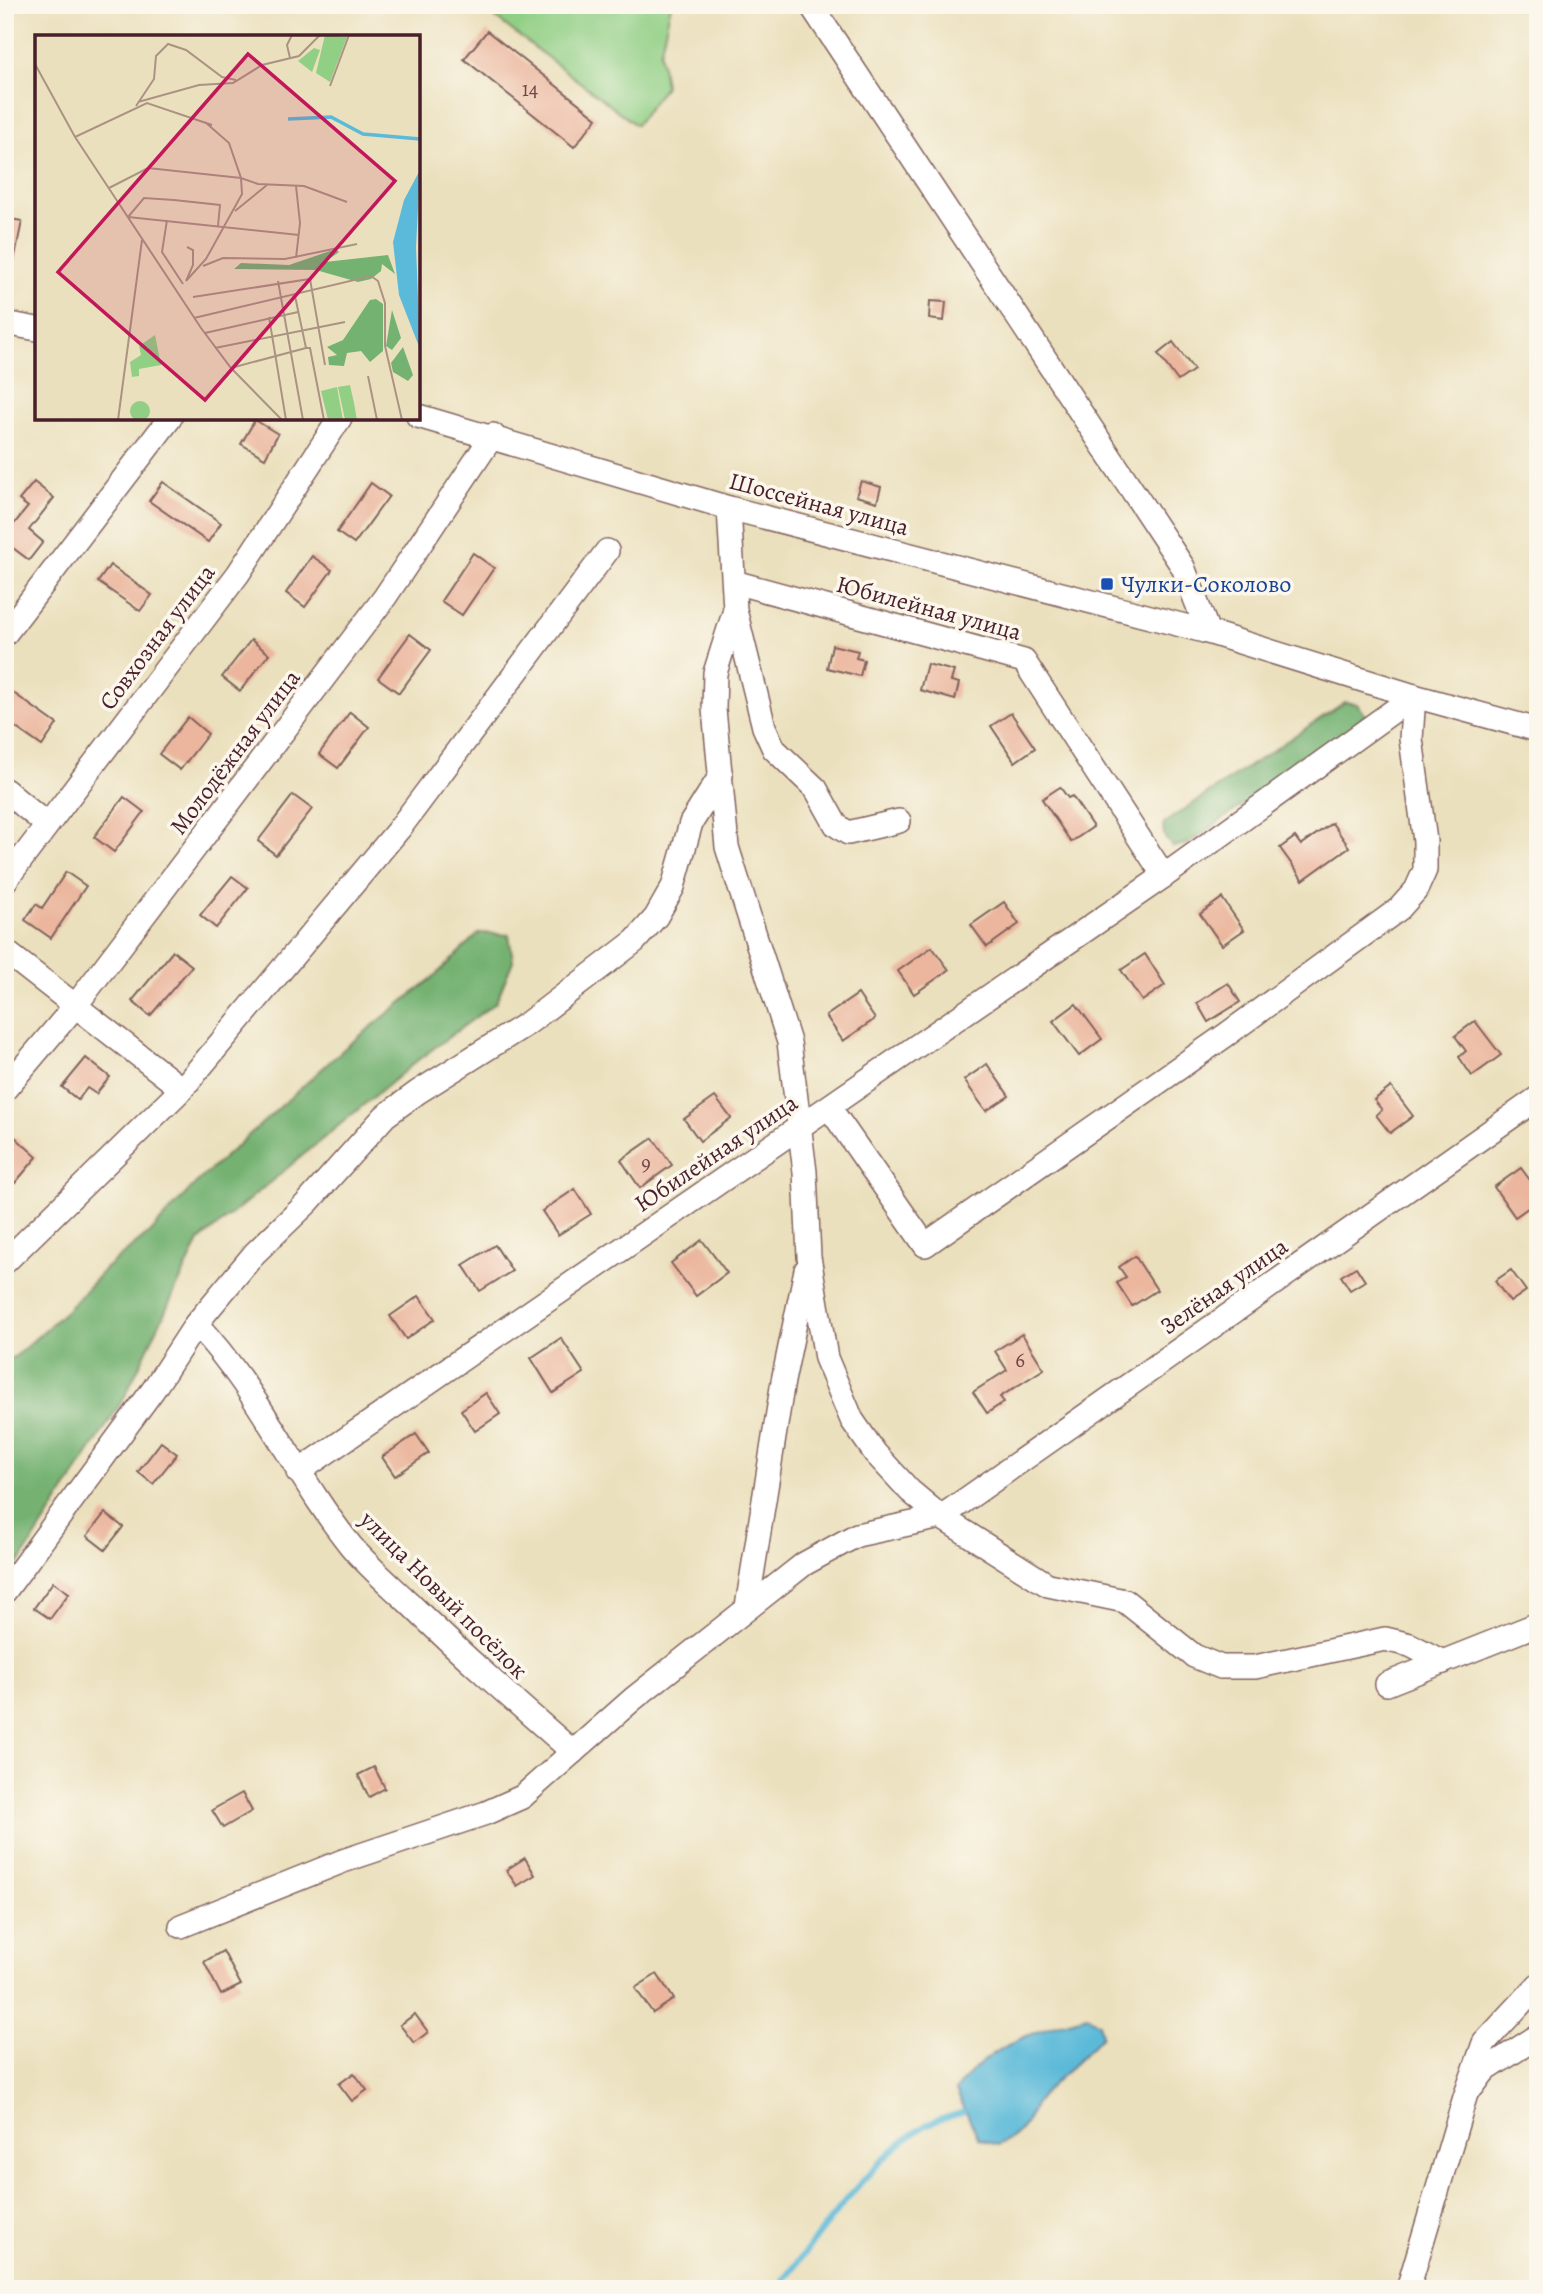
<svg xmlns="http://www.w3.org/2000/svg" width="1543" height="2294" font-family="Alegreya,serif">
	<rect width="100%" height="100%" fill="#fbf7ec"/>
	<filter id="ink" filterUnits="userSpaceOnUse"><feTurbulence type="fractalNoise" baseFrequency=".0143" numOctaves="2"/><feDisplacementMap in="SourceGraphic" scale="14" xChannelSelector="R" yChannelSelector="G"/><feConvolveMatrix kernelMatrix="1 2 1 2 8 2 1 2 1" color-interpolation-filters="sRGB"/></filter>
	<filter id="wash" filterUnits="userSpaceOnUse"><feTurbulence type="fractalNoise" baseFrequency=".00686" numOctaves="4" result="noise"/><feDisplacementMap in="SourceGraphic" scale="28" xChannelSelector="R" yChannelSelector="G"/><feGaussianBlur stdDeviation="1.57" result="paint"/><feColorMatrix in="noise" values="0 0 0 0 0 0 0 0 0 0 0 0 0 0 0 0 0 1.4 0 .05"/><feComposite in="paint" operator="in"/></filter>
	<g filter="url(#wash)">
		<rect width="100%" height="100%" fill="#ebe0bd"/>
		<path fill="#91cf85" stroke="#6e7758" stroke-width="2" d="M479,5h192l-11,48 5,33 -29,39z"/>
		<g fill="#74b272" stroke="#5f684e" stroke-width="2">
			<path d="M1345,702l12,2 11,14 -181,126 -14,3c-8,-7 -11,-13 -9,-24z"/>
			<path d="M479,933l30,2 4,26 -17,41 -78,58 -219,181 -75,157 -119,187v-224l11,-5 52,-47 38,-41 46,-37 43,-47 150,-136 91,-73z"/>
		</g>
		<path fill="#5bbad9" stroke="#526c82" stroke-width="2" d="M1088,2016l11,7 3,13c-19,21 -40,38 -59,58 -20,23 -10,36 -46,51l-18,-6 -23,-48c27,-43 84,-63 132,-75z"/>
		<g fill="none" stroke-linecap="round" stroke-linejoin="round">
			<path stroke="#5bbad9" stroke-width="6" d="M777,2289c41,-52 90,-126 146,-162 12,-7 27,-10 40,-15"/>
		</g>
		<g id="blocks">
			<g fill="#ebb69d">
				<path d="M487,31l110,87 -23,29 -110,-88z"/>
				<path d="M5,218l17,3 -9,45h-8z"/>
				<path d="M930,301l16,1 -2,19 -15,-2z"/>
				<path d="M1173,342l21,28 -16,11 -20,-27z"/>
				<path d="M255,420l23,14 -13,24 -24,-14z"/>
				<path d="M861,481l20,6 -4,15 -21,-6z"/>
				<path d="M34,482l20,16 -25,32 14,12 -14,18 -24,-18v-7l23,-28 -9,-7z"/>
				<path d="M163,482l58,41 -13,19 -59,-41z"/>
				<path d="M371,483l18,13 -35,48 -17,-12z"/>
				<path d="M473,553l21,15 -32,47 -21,-14z"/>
				<path d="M312,556l20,14 -27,37 -19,-14z"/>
				<path d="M110,565l42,30 -12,16 -42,-29z"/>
				<path d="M410,634l21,16 -32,43 -21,-15z"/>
				<path d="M251,640l18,14 -29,37 -18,-14z"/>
				<path d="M832,645l26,6 -2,7 8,2 -4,16 -33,-8z"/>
				<path d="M927,664l27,7 -3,10 8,2 -4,17 -35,-10z"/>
				<path d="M5,687l52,37 -15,22 -37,-26z"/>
				<path d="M350,712l19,15 -31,41 -19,-14z"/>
				<path d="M1011,713l24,35 -20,14 -24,-36z"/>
				<path d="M188,717l20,17 -28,36 -21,-16z"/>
				<path d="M1060,787l8,11 4,-2 21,31 -22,15 -29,-43z"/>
				<path d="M293,795l19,14 -36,46 -18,-14z"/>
				<path d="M124,797l20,15 -30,40 -20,-15z"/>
				<path d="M1332,823l17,24 -46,33 -23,-32 15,-11 6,8z"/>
				<path d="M66,872l20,14 -35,52 -26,-18 11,-16 6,4z"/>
				<path d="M232,876l16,12 -32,40 -16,-13z"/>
				<path d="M1222,898l22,32 -22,15 -22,-31z"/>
				<path d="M1004,902l15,22 -32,23 -16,-22z"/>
				<path d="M932,947l17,23 -35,24 -16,-23z"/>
				<path d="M173,951l19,15 -42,50 -18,-15z"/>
				<path d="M1145,954l20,31 -23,16 -21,-31z"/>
				<path d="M1228,983l12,19 -32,20 -11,-19z"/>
				<path d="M858,994l17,25 -32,22 -17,-25z"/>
				<path d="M1076,1004l26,35 -23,17 -26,-35z"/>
				<path d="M1475,1021l26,34 -29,21 -13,-19 7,-6 -11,-15z"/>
				<path d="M86,1058l24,19 -14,17 -9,-6 -9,12 -16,-13z"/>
				<path d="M987,1064l22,32 -23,15 -22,-31z"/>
				<path d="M1391,1087l22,29 -23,17 -14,-18 6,-5 -8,-10z"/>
				<path d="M715,1097l16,21 -31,23 -16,-22z"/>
				<path d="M15,1137l22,20 -22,26 -10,-8v-27z"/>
				<path d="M653,1138l19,27 -32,23 -19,-28z"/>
				<path d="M1521,1168l17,23v10l-23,16 -21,-30z"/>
				<path d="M575,1189l16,25 -33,21 -16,-24z"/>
				<path d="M702,1240l25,33 -31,23 -25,-33z"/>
				<path d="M495,1245l17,26 -32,20 -17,-26z"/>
				<path d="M1135,1256l22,34 -25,16 -15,-23 9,-6 -7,-10z"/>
				<path d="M1356,1267l9,14 -15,9 -9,-14z"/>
				<path d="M1511,1270l15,21 -16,11 -15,-21z"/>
				<path d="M419,1296l16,23 -29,20 -16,-23z"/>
				<path d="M1022,1334l22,35 -44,28 4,5 -17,11 -14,-21 34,-22 -12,-19z"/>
				<path d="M561,1338l23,35 -31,20 -22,-35z"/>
				<path d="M486,1393l14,21 -25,17 -14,-21z"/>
				<path d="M416,1434l13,19 -34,23 -13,-19z"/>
				<path d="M161,1442l16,12 -24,30 -15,-12z"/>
				<path d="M105,1513l18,14 -18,23 -18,-14z"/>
				<path d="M53,1582l16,11 -19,26 -16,-11z"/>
				<path d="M374,1767l11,21 -16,9 -11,-22z"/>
				<path d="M242,1793l10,18 -29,17 -11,-18z"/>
				<path d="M525,1858l10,17 -18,11 -11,-16z"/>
				<path d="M223,1951l18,34 -20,10 -17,-33z"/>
				<path d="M657,1974l17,25 -21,14 -18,-25z"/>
				<path d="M415,2014l13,18 -14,11 -14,-18z"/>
				<path d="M354,2073l13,17 -15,11 -13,-17z"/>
			</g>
		</g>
	</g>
	<g filter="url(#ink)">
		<use href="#blocks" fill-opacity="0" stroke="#82635e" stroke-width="2"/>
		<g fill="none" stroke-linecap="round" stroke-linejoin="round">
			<defs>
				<g id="street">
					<path d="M811,5l372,562 25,65"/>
					<path d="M5,323l32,6"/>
					<path d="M418,416l311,92 479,124 206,64 124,34"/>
					<path d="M729,508l6,102 29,117 10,22 42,40 20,36 12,8 51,-12"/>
					<path d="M734,582l290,79 140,215"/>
					<path d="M735,610l-20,63 -1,36 13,138 62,195 16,130 4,85 17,101 26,62 23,33 35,38 31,26 107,68 77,16 69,55 27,11h34l130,-28 25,6 33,17"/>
					<path d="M5,634l165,-216"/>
					<path d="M5,790l42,35"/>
					<path d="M5,881l233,-307 102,-156"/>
					<path d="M5,951l177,138"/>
					<path d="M5,1089l71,-84 309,-408 108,-162"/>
					<path d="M829,1107l96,138 301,-210 173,-126 17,-19 9,-20v-29l-14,-102 3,-43"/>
					<path d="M5,1262l177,-173 217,-260 208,-278"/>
					<path d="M196,1324c63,66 98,151 155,222 17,20 38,38 57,56 53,52 109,101 165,150"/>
					<path d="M298,1472l866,-596 250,-180"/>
					<path d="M5,1591l148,-201 43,-66 59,-71 52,-50 78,-87 33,-24 110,-69 107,-82 21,-24 17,-30 18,-64 30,-48"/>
					<path d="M747,1607l36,-226 23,-111"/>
					<path d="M1387,1684l151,-60"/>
					<path d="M181,1926l162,-65 143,-48 36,-16 111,-98 171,-135 53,-29 84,-18 597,-419"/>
					<path d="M1473,2086l11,-15 54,-35"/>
					<path d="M1408,2289l57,-192 19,-54 54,-58"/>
				</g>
			</defs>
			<use href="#street" stroke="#82635e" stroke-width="26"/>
			<use href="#street" stroke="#fff" stroke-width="23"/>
		</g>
	</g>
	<rect fill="#1a4fb4" stroke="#fbf7ec" stroke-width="2.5" x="1100" y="577" width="14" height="14" rx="3.5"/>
	<g text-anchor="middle" stroke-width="7" stroke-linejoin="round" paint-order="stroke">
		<g font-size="21" fill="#724548">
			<text x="530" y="96">14</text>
			<text x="646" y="1170">9</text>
			<text x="1020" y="1367">6</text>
		</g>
		<g font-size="24" fill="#4a1f2b" stroke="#fbf7ec">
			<text transform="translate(819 504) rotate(15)" y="8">Шоссейная улица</text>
			<text transform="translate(929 608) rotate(15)" y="8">Юбилейная улица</text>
			<text transform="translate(157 637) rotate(-53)" y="8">Совхозная улица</text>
			<text transform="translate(235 752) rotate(-53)" y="8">Молодёжная улица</text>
			<text transform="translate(716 1153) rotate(-34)" y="8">Юбилейная улица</text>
			<text transform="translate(1224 1286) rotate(-35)" y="8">Зелёная улица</text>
			<text transform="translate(444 1595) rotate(45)" y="8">улица Новый посёлок</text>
		</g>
		<g font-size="24" fill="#164399" stroke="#fbf7ec" text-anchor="start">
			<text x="1121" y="592">Чулки-Соколово</text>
		</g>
	</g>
	<g transform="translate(35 35)">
		<rect width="385" height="385" fill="#ebe0bd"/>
		<path d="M290,0l22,2 -17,45 -14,-9zM279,13l6,2 -8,22 -14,-11zM120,300l6,30 -22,4v7l-7,1 -2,-15 11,-7 -2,-9zM315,350l4,18 3,17h-12l-1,-5 -6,-28zM302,352l6,33h-15l-7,-29zM95 376a10 10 0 1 1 20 0a10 10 0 1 1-20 0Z" fill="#91cf85"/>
		<path d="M301,214l3,3 -14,10 63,-7 7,19 -13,-10 -1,7 -10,8 -13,3 -42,-12 -82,-1 7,-6 48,2zM341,264l7,5v47l-13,11 -9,-11 -14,2 -3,13 -15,-1 -1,-8 9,-2 -10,-8 16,-7 27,-40zM357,275l9,28 -9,12 -6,-4zM368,312l10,28 -5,6 -15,-9 -2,-9z" fill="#74b272"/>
		<path d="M385,135l-4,77 4,102 -21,-54 -6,-53 11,-42z" fill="#5bbad9"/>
		<path fill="none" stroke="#5bbad9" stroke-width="3.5" d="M253,84l43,-2 32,17 57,5"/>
		<path fill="none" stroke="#ab9383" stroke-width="2" d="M255,23l-3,-13 5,-10M0,29l40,73 126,191 30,40 51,52M295,51l19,-51M103,67l61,-17 34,-2 29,-18 37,-9 21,-21M101,71l18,-27 2,-23 12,-12 18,6 36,27 14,3M40,102l72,-34 65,22M261,151l4,37 -4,35M74,153l39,-20 93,10 17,6 46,2 43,16M200,176l32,-26M93,182l171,18M93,182l16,-19 30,2 46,5 -2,21M132,185l-5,32 21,32M168,231l20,-8 62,1 72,-15M151,246l20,-22 36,-65 -1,-16 -12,-35 -24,-21M151,246l7,-16v-15l-6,-3M243,246l25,139M158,262l117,-18 15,86M234,282l17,103M159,283l177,-42 7,5 7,22v43l17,74M170,298l93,-21M180,313l130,-26M271,313h4l14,72M196,333l75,-20 -11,-52M333,341l9,44M83,385l24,-180"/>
		<path fill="#c2185b" fill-opacity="0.15" stroke="#c2185b" stroke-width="3.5" d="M213,19l147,127 -190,219 -147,-128z"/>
		<rect width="385" height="385" fill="none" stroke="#4a1f2b" stroke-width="3.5"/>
	</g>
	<rect width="1543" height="2294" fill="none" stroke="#fbf7ec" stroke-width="28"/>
</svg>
